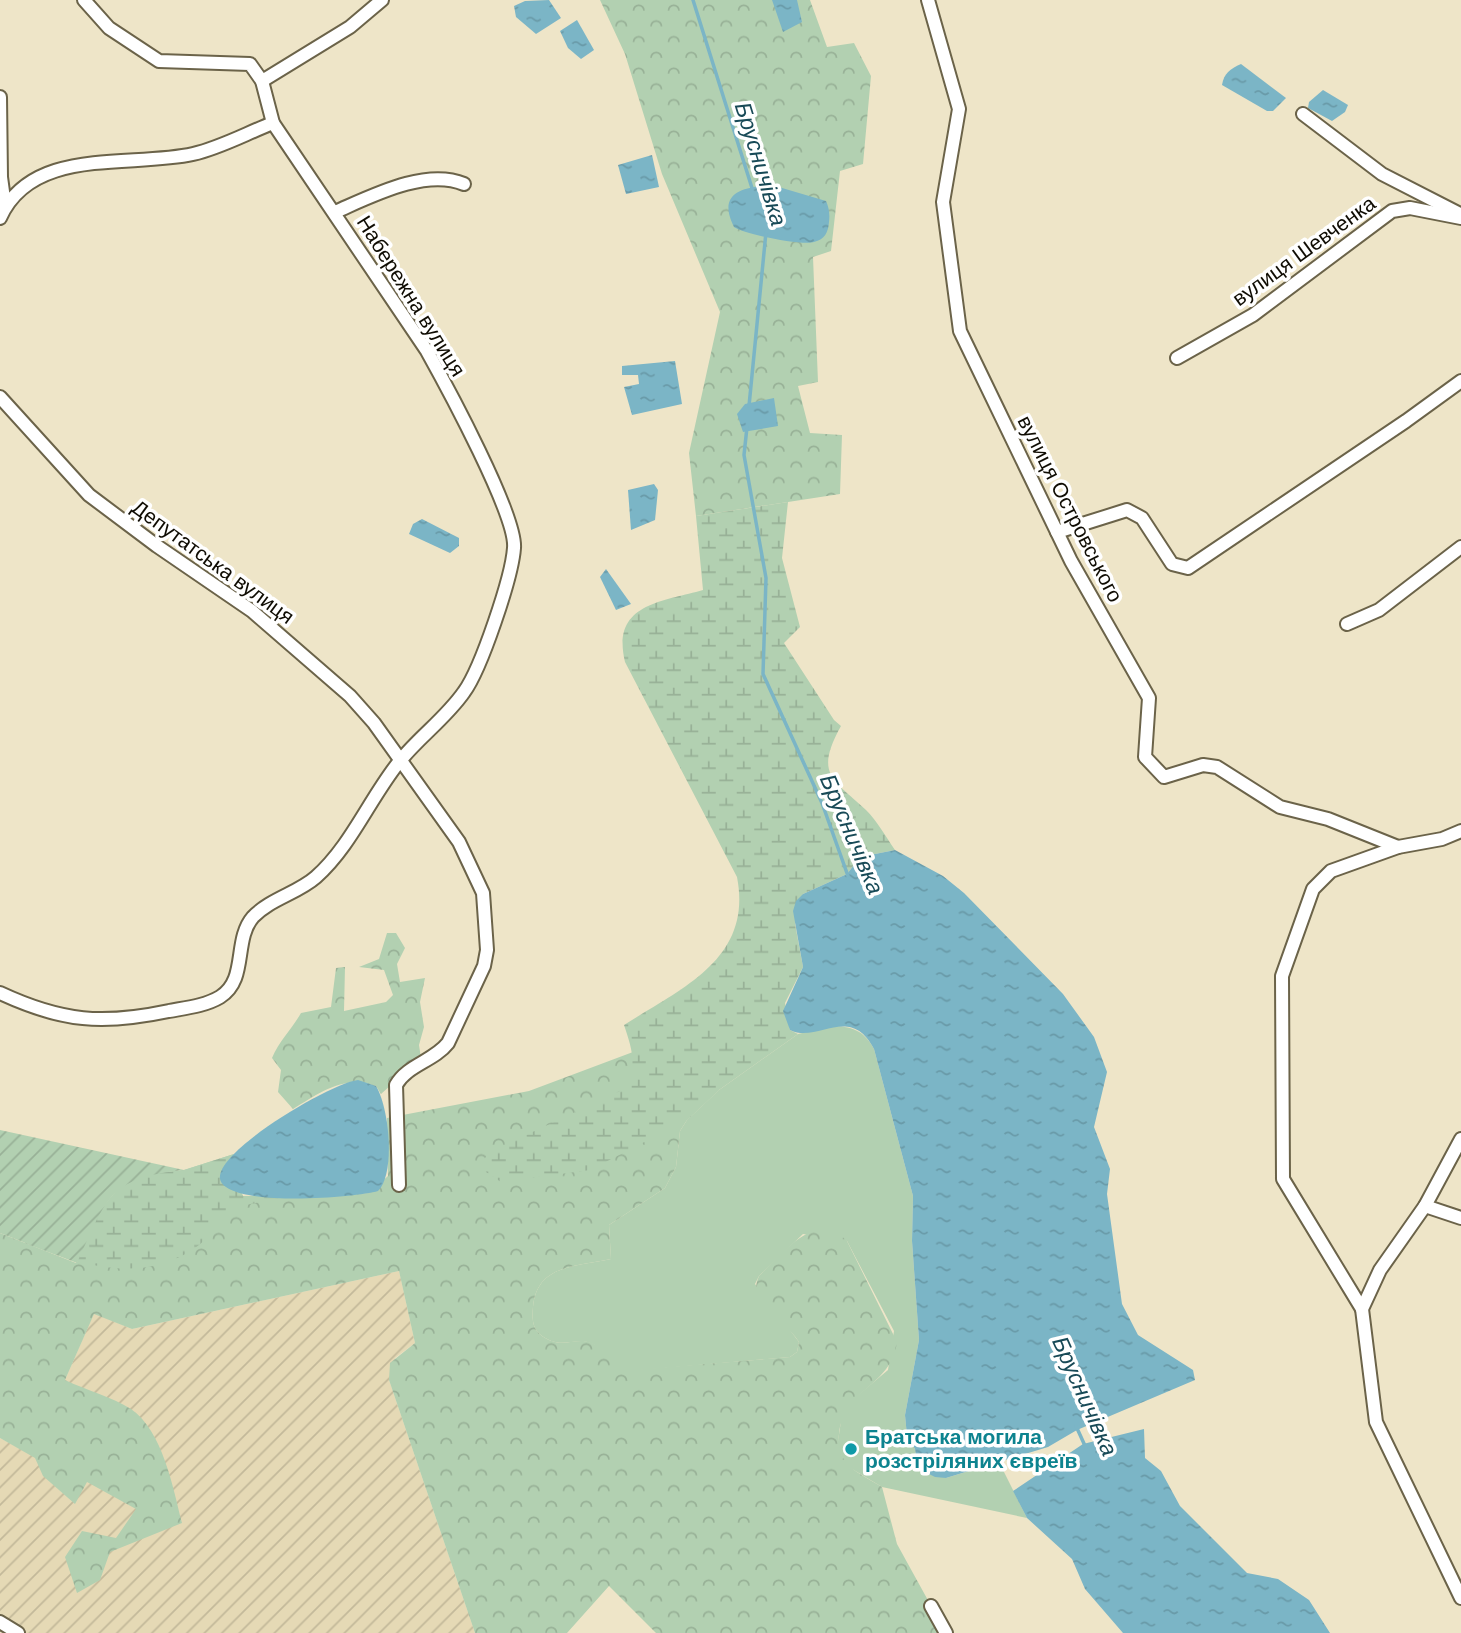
<svg xmlns="http://www.w3.org/2000/svg" width="1461" height="1633" font-family="Arial,sans-serif">
	<defs>
		<pattern id="industrial-furrows" width="10" height="10" patternUnits="userSpaceOnUse" patternTransform="scale(1.75)"><rect width="10" height="10" fill="#e5d9b5"/><path d="M-1 1l2-2M0 10L10 0M9 11l2-2" fill="none" stroke="#c3b99a"/></pattern>
		<pattern id="forest-crowns" width="20" height="18" patternUnits="userSpaceOnUse" patternTransform="scale(1.75)"><rect width="20" height="18" fill="#b2d0b1"/><path d="M2 6a3 3 0 1 1 6 0M12 15a3 3 0 1 1 6 0" fill="none" stroke="#98b197"/></pattern>
		<pattern id="wetland-marsh" width="20" height="14" patternUnits="userSpaceOnUse" patternTransform="scale(1.75)"><rect width="20" height="14" fill="#b2d0b1"/><path d="M1 5h8M5 5V1M11 12h8M15 12V8" fill="none" stroke="#98b197"/></pattern>
		<pattern id="garden-furrows" width="10" height="10" patternUnits="userSpaceOnUse" patternTransform="scale(1.75)"><rect width="10" height="10" fill="#b2d0b1"/><path d="M-1 1l2-2M0 10L10 0M9 11l2-2" fill="none" stroke="#98b197"/></pattern>
		<pattern id="water-ripples" width="26" height="14" patternUnits="userSpaceOnUse" patternTransform="scale(1.75)"><rect width="26" height="14" fill="#7bb5c6"/><path d="M2 4q2-2 4 0t4 0M15 11q2-2 4 0t4 0" fill="none" stroke="#699aa8"/></pattern>
	</defs>
	<rect width="100%" height="100%" fill="#eee5c8"/>
	<path fill="url(#industrial-furrows)" d="M399,1271l16,72 -20,15 -6,22 86,253h-457l-18,-11v-184l19,10 46,-68 29,-67 38,16z"/>
	<path fill="#b2d0b1" d="M831,1026c20,0 33,4 43,23l39,147 -1,45 7,99 -14,75 2,21 8,13 2,14 29,15 53,-16 28,56 -145,-31 -35,-21 -10,-18 5,-34 8,-12 38,-32 6,-39 -47,-90 -44,-7 -44,42 -4,8 44,58 -2,10 -7,5 -172,15c-33,-55 -46,-15 -76,-36 -10,-7 -10,-18 -9,-29 4,-43 43,-40 78,-48l-2,-34 56,-37 11,-21 4,-36 7,-11 32,-30 79,-56z"/>
	<g fill="url(#forest-crowns)">
		<path d="M600,0h210l17,47 27,-4 17,33 -8,88 -23,7 -9,80 -18,6 5,125 -20,4 12,47 32,2 -2,59 -144,22 -7,-63 31,-141 -58,-138 -37,-120z"/>
		<path d="M387,933h9l9,15 -8,16 3,18 25,-4 -5,24 4,25 -5,18 2,13 -40,36 -5,-8c-33,-11 -55,6 -83,23l-15,-17 3,-22 -9,-12c7,-17 20,-29 29,-45l30,-6 5,-39 9,-1 -1,44 42,-9 7,-7 -9,-25 -25,-3 20,-8z"/>
		<path d="M633,1052l86,38 -32,30 -7,11 -4,36 -11,21 -56,37 2,34c-35,8 -74,5 -78,48 -1,11 -1,22 9,29 30,21 43,-19 77,35l171,-14 7,-5 2,-10c-13,-22 -54,-35 -40,-66 24,-22 56,-68 88,-35l50,101c-6,45 -53,46 -58,92 -4,31 20,39 43,53l15,57 49,89h-290l-47,-47 -42,47h-92l-86,-253 1,-17 25,-20 -16,-72 -267,58 -38,-15 -29,66c21,10 47,17 66,29 32,22 42,79 51,114l-72,29 -10,28 -23,13 -12,-36 17,-26 34,7 20,-29 -49,-27 -12,22 -32,-28 -8,-18 -35,-20v-205l76,30 72,-89 36,-4 50,-16 -10,8 19,34 126,-3 19,-17 -1,-58 142,-27z"/>
	</g>
	<g fill="url(#wetland-marsh)">
		<path d="M788,502l-6,56 18,69 -16,16 50,77 7,6c-27,49 -8,53 25,84 11,11 20,27 29,40l-35,7 -13,17 -44,20 -8,30 8,43 -18,36 5,27 8,4 -79,56 -32,30 -97,50 -89,12 -15,-10 -2,-12 4,-7 132,-62c20,-20 12,-42 4,-66 58,-37 129,-66 113,-148l-112,-215c-14,-58 36,-60 78,-72l-7,-74z"/>
		<path d="M234,1154l-6,10 15,32h70c-20,3 -63,4 -80,14 -15,10 -23,28 -38,38 -54,37 -115,17 -170,-5l-2,-4 81,-34 14,-16 13,-9 17,-6 36,-4z"/>
	</g>
	<path fill="url(#garden-furrows)" d="M0,1130l184,40c-77,8 -77,29 -107,93l-77,-30z"/>
	<g fill="url(#water-ripples)">
		<path d="M549,0l12,18 -25,16 -20,-17 -2,-11 11,-5z"/>
		<path d="M772,0h25l5,22 -19,10z"/>
		<path d="M577,20l17,30 -13,9 -13,-11 -8,-17z"/>
		<path d="M1241,64l45,34 -13,13h-6l-45,-26c2,-12 8,-16 19,-21z"/>
		<path d="M1323,90l25,15 -3,7 -13,9 -24,-13 1,-6z"/>
		<path d="M652,155l7,32 -33,7 -8,-29z"/>
		<path d="M772,185l54,16c3,7 4,13 3,21 -1,11 -4,17 -15,20 -11,4 -71,-8 -80,-15 -18,-36 11,-40 38,-42z"/>
		<path d="M675,361l7,43 -50,11 -8,-28 15,-3 -1,-9h-16v-9z"/>
		<path d="M774,398l4,28 -35,6 -6,-18 8,-10z"/>
		<path d="M654,484l4,6 -3,30 -24,10 -3,-40z"/>
		<path d="M422,519l37,19v8l-9,7 -41,-19 4,-10z"/>
		<path d="M606,569l25,35 -15,6 -16,-33z"/>
		<path d="M895,850l48,26 21,17 99,101 31,43 13,35 -13,55 16,42 -3,25 15,110 16,31 55,35 2,10 -118,50 -29,17 -102,31 -11,-1 -10,-5 -8,-10 -2,-13 -8,-13 -2,-21 14,-75 -7,-99 1,-45 -39,-147c-24,-46 -56,-5 -84,-19l-7,-19 20,-44 -10,-56 3,-10 7,-7 44,-20 13,-17z"/>
		<path d="M358,1080l18,6c13,21 20,87 2,105 -23,7 -152,17 -158,-12 -5,-28 111,-96 138,-99z"/>
		<path d="M1144,1429l1,29 16,13 19,35 67,67 31,6 31,21 21,33h-207l-38,-44 -13,-30 -45,-41 -14,-27 70,-47z"/>
	</g>
	<g fill="none" stroke-linecap="round" stroke-linejoin="round">
		<g stroke="#7bb5c6" stroke-width="3.5">
			<path d="M693,0l59,188"/>
			<path d="M749,406l17,-174"/>
			<path d="M747,427l-3,28 22,123 -3,96 59,129 26,73"/>
			<path d="M1076,1426l10,22"/>
		</g>
		<defs>
			<g id="minor">
				<path d="M928,0l31,109 -16,93 17,129 111,230 78,137 -4,59 19,20 39,-12 14,2 63,40 48,12 70,28"/>
				<path d="M262,81l88,-54 32,-27"/>
				<path d="M0,97l1,80 4,29"/>
				<path d="M1303,114l79,60 76,39"/>
				<path d="M335,212c37,-16 90,-44 129,-28"/>
				<path d="M0,218c32,-72 130,-50 193,-64 27,-6 54,-21 80,-31"/>
				<path d="M1177,358l76,-43 139,-104 18,-3 51,10"/>
				<path d="M0,397l89,98 68,51 95,65 98,85 24,27 85,119 24,51 4,57 -3,16 -36,77c-14,18 -41,22 -52,42l3,100"/>
				<path d="M1057,532l70,-22 15,8 30,46 16,4 218,-147 55,-40"/>
				<path d="M1347,624l32,-14 82,-63"/>
				<path d="M0,993c62,29 103,32 169,18 16,-3 36,-5 51,-14 28,-17 13,-57 33,-80 17,-18 45,-24 63,-40 35,-31 54,-79 83,-115 20,-25 47,-44 65,-70 17,-23 48,-115 50,-144 3,-32 -68,-163 -87,-197l-154,-228 -11,-42 -12,-17 -91,-3 -50,-33 -25,-28"/>
				<path d="M1461,1139l-36,67 -45,64 -18,39 14,113 85,176"/>
				<path d="M1425,1206l36,12"/>
				<path d="M1362,1309l-79,-130 -1,-203 31,-87 18,-18 67,-24 44,-8 19,-8"/>
				<path d="M931,1606l15,27"/>
				<path d="M0,1622l18,11"/>
			</g>
		</defs>
		<use href="#minor" stroke="#6b6349" stroke-width="16"/>
		<use href="#minor" stroke="#fff" stroke-width="12"/>
	</g>
	<circle fill="#0f9aa8" stroke="#fff" stroke-width="2.5" cx="851" cy="1449" r="7"/>
	<g text-anchor="middle" stroke-width="7" stroke-linejoin="round" paint-order="stroke">
		<g font-size="21" fill="#0f0c03" stroke="#fff">
			<text transform="translate(1304 251) rotate(-36)" y="7">вулиця Шевченка</text>
			<text transform="translate(411 296) rotate(58)" y="7">Набережна вулиця</text>
			<text transform="translate(1070 509) rotate(63)" y="7">вулиця Островського</text>
			<text transform="translate(213 562) rotate(36)" y="7">Депутатська вулиця</text>
		</g>
		<g font-size="21" font-weight="bold" fill="#0d838f" stroke="#fff" text-anchor="start">
			<text x="865" y="1444">Братська могила<tspan x="865" dy="24">розстріляних євреїв</tspan></text>
		</g>
		<g font-size="23" font-style="italic" fill="#184a57" stroke="#fff">
			<text transform="translate(761 164) rotate(73)" y="8">Брусничівка</text>
			<text transform="translate(852 834) rotate(67)" y="8">Брусничівка</text>
			<text transform="translate(1085 1396) rotate(66)" y="8">Брусничівка</text>
		</g>
	</g>
</svg>
